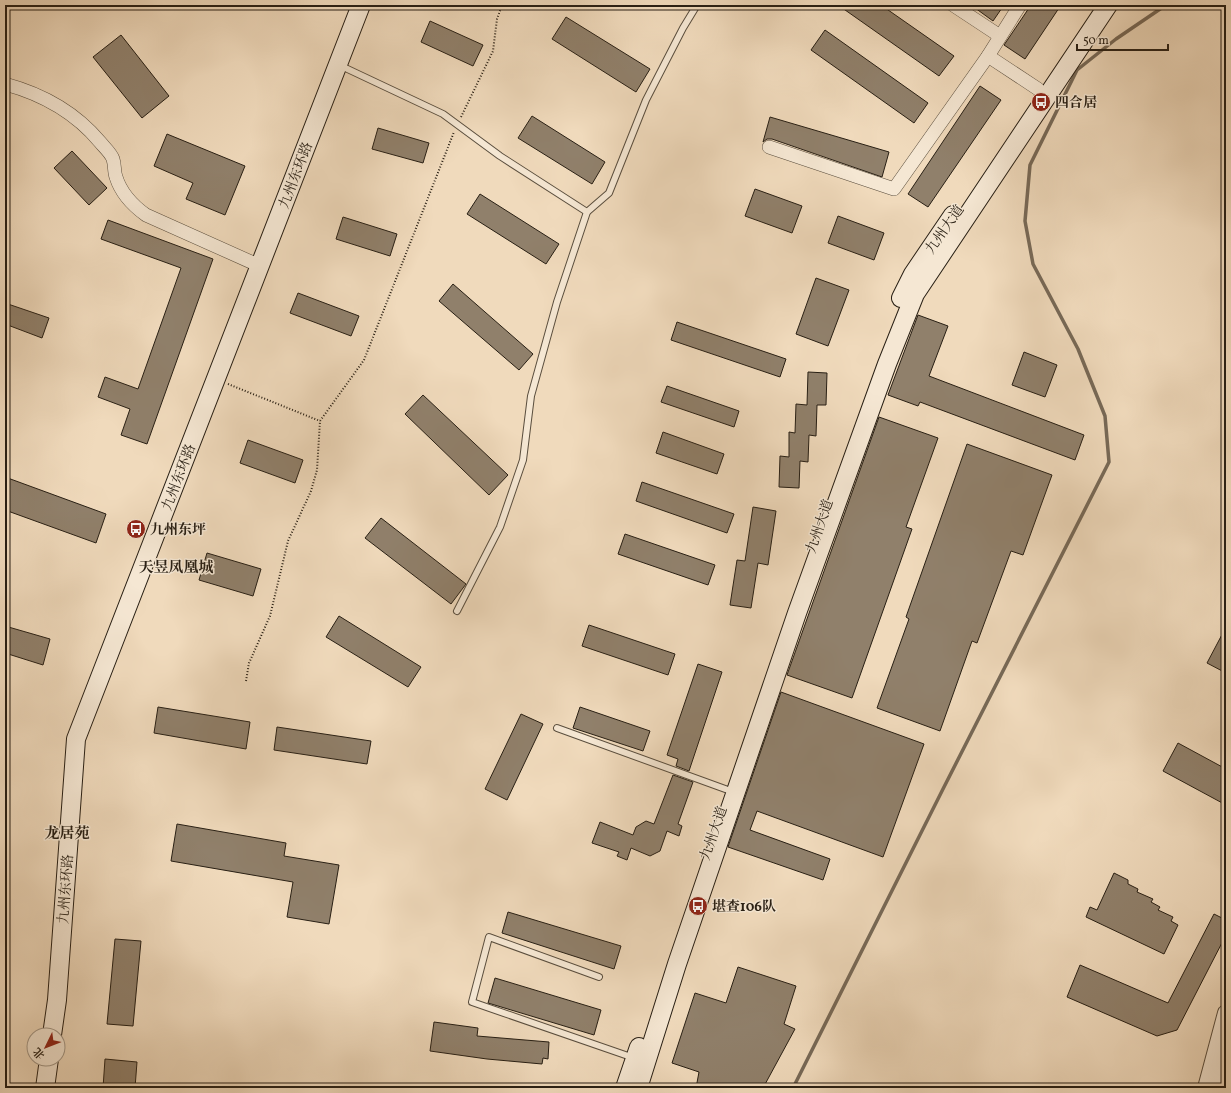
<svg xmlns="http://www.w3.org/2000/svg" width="1231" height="1093" font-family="Vollkorn,'Noto Serif SC',serif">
	<rect width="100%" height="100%" fill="#f0dabc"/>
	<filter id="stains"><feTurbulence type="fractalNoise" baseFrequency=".005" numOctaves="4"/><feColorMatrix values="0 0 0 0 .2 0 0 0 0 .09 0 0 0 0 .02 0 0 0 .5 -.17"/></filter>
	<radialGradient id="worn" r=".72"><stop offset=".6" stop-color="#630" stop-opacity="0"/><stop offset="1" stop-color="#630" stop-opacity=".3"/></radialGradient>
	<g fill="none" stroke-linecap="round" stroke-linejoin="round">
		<path stroke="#776957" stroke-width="3.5" d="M793,1088l150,-299 166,-327 -4,-46 -27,-67 -45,-85 -8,-43 5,-56 47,-95 39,-31 50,-34"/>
	</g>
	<g fill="#90806b" stroke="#281f14">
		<path d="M838,5h43l73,51 -15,20z"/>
		<path d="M971,5h33l-11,16z"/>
		<path d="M1031,5h30l-36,54 -21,-14z"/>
		<path d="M566,17l84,52 -14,23 -84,-53z"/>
		<path d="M430,21l53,24 -10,21 -52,-24z"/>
		<path d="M825,30l103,73 -14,20 -103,-73z"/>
		<path d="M121,35l48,61 -27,22 -49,-61z"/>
		<path d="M980,86l21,14 -73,107 -20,-13z"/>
		<path d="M532,116l73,46 -13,22 -74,-46z"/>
		<path d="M770,117l119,35 -7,25 -110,-38h-5l-4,3z"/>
		<path d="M378,128l51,15 -6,20 -51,-14z"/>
		<path d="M167,134l78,32 -20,49 -39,-16 7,-16 -39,-17z"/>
		<path d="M72,151l35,37 -18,17 -35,-37z"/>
		<path d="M755,189l47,17 -10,27 -47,-17z"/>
		<path d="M480,194l79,50 -13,20 -79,-50z"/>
		<path d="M838,216l46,17 -10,27 -46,-17z"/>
		<path d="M343,217l54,17 -7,22 -54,-17z"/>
		<path d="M108,220l105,39 -66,185 -26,-9 9,-26 -32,-12 7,-20 33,12 43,-121 -80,-29z"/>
		<path d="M816,278l33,12 -21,56 -32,-12z"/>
		<path d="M453,284l80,70 -14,16 -80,-69z"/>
		<path d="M298,293l61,23 -8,20 -61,-23z"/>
		<path d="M5,303l44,15 -7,20 -37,-14z"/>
		<path d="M918,315l30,11 -19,50 155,59 -9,25 -155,-58 -2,4 -30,-11z"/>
		<path d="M677,322l109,37 -6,18 -109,-37z"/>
		<path d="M1024,352l33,13 -12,32 -33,-12z"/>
		<path d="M808,372l19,1 -1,32h-9l-1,31 -7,-1 -1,27 -8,-1 -1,27 -20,-1 1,-31 9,1v-25l6,1 1,-29 11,1z"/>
		<path d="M667,386l72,25 -5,16 -73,-25z"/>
		<path d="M423,395l85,80 -19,20 -84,-81z"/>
		<path d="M879,417l59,21 -32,89 6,2 -60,169 -65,-23z"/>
		<path d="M663,432l61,22 -7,20 -61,-21z"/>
		<path d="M248,440l55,20 -8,23 -55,-20z"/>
		<path d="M967,444l85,31 -29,80 -12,-4 -34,92 -5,-2 -32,90 -63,-23 32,-89 -3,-2z"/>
		<path d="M5,477l101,37 -10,29 -91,-33z"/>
		<path d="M642,482l92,32 -7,19 -91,-32z"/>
		<path d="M753,507l23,4 -8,54 -10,-2 -7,45 -21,-3 7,-45 8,1z"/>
		<path d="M381,518l85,66 -15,20 -86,-66z"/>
		<path d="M625,534l90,31 -7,20 -90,-31z"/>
		<path d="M207,553l54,16 -8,27 -54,-16z"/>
		<path d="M339,616l82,51 -13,20 -82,-50z"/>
		<path d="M589,625l86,29 -7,21 -86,-29z"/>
		<path d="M5,626l45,13 -7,26 -38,-12z"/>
		<path d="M1226,627v46l-19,-10z"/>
		<path d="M698,664l24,8 -33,99 -13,-5 2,-7 -11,-4z"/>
		<path d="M781,692l143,52 -41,113 -126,-46 -7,19 80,29 -7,21 -95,-33z"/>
		<path d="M158,707l92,15 -4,27 -92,-16z"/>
		<path d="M580,707l70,24 -7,20 -70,-23z"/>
		<path d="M521,714l22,10 -36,76 -22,-11z"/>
		<path d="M277,727l94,14 -4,23 -93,-14z"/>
		<path d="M1178,743l48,26v36l-63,-34z"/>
		<path d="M673,775l20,7 -15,42 4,2 -3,10 -12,-5 -7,20 -10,5 -19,-8 -4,12 -10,-4 2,-4 -27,-9 8,-21 33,13 3,-8 10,-6 8,3z"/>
		<path d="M177,824l109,19 -2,13 55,9 -10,59 -42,-7 6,-35 -122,-21z"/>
		<path d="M1114,873l14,7v4l10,5 -1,3 16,7 -2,3 9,5 -2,3 15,7 -2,4 7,4 -14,29 -78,-37 4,-10 7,3z"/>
		<path d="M508,912l113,34 -7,23 -112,-36z"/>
		<path d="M1214,914l12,6v15l-49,95 -20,6 -90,-39 13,-32 88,38z"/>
		<path d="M115,939l26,2 -8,85 -26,-2z"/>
		<path d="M738,967l58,19 -12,38 11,5 -32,59h-67l3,-16 -27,-9 23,-70 31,10z"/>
		<path d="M495,978l106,32 -7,25 -106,-32z"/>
		<path d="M434,1022l44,6 -1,8 72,6 -1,17 -5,-1 -1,6 -55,-5 -57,-8z"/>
		<path d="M105,1059l32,3 -2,26h-32z"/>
	</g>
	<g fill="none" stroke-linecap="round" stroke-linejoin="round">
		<defs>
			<g id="service">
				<path d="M339,65l104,49 57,42 87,56"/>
				<path d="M457,611l43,-84 23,-67 8,-64 26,-94 30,-90 22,-19 37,-93 37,-72 14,-23"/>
				<path d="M557,728l171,62"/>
				<path d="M599,977l-110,-40 -17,65 162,56"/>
			</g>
			<g id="minor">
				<path d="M953,5l47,31"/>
				<path d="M988,56l50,33"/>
				<path d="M5,84c37,10 70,28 95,58 4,5 11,11 13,17 2,6 1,13 3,18 5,16 16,28 30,38l114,51"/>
				<path d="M769,147l125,42 94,-133 32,-51"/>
			</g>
			<g id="tertiary">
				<path d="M1206,1088l20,-75"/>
				<path d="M1219,1088l7,-27"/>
			</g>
			<g id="secondary">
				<path d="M901,298l12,-24 40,-59"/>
				<path d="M52,1035l5,-35 19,-261 285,-734"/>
				<path d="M45,1088l4,-29"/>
				<path d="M625,1088l14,-41"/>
				<path d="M638,1088l39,-124 120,-351 90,-249 28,-70 193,-289"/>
			</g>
		</defs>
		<use href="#service" stroke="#5a4e3e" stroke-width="8"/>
		<use href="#minor" stroke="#5a4e3e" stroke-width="14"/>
		<use href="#tertiary" stroke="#5a4e3e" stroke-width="18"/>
		<use href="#secondary" stroke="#281f14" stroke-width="20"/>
		<g stroke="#281f14" stroke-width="2" stroke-dasharray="1 2" stroke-linecap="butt">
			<path d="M461,117l32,-66 4,-32 5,-14"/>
			<path d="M228,384l92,37"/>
			<path d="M246,681l3,-18 21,-47 18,-75 23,-50 6,-21 3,-49 44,-61 90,-228"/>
		</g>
		<use href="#service" stroke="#f5e7d3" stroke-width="6"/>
		<use href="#minor" stroke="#f5e7d3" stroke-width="13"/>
		<use href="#tertiary" stroke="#f5e7d3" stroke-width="16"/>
		<use href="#secondary" stroke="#f5e7d3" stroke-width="18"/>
	</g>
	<defs>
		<symbol id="bus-disc" viewBox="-11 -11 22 22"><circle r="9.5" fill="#8f2418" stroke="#f5e7d3"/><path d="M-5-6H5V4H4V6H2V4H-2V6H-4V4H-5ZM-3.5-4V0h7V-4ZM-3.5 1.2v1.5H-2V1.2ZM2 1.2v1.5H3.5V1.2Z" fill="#fff"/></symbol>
	</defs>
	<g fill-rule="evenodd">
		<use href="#bus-disc" x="1030" y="91" width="22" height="22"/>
		<use href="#bus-disc" x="125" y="518" width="22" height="22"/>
		<use href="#bus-disc" x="687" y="895" width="22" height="22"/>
	</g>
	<g text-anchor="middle" stroke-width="3" stroke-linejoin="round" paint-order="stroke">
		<g font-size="14" font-weight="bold" fill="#281f14" stroke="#f5e7d3" text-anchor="start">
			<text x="1055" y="107">四合居</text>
			<text x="150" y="534">九州东坪</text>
			<text x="712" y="911">堪查106队</text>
		</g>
		<g font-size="14" fill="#281f14" stroke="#f5e7d3">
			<text transform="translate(295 175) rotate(-69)" y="5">九州东环路</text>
			<text transform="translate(944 229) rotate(-55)" y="5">九州大道</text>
			<text transform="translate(178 477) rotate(-69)" y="5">九州东环路</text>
			<text transform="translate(819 526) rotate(-71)" y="5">九州大道</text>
			<text transform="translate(713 833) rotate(-71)" y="5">九州大道</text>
			<text transform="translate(65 889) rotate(-86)" y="5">九州东环路</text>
		</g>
		<g font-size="15" font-weight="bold" fill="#281f14" stroke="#f5e7d3">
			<text x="176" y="572">天昱凤凰城</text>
			<text x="67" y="838">龙居苑</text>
		</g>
	</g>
	<rect width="1231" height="1093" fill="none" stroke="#f0dabc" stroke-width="20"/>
	<rect x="6" y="6" width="1219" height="1081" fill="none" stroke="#281f14" stroke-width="2"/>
	<rect x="10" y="10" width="1211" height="1073" fill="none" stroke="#281f14"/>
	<g transform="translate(46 1047) rotate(227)"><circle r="19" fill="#f5e7d3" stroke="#a39787"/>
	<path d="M0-3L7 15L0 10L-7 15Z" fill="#8f2418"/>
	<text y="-6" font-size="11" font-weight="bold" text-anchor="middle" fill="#281f14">北</text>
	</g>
	<path d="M1077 44v6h91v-6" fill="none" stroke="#281f14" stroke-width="2"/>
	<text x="1083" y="44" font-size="12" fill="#281f14" stroke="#f5e7d3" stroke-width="3" paint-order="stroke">50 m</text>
	<rect width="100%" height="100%" filter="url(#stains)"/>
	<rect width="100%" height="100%" fill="url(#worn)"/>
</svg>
